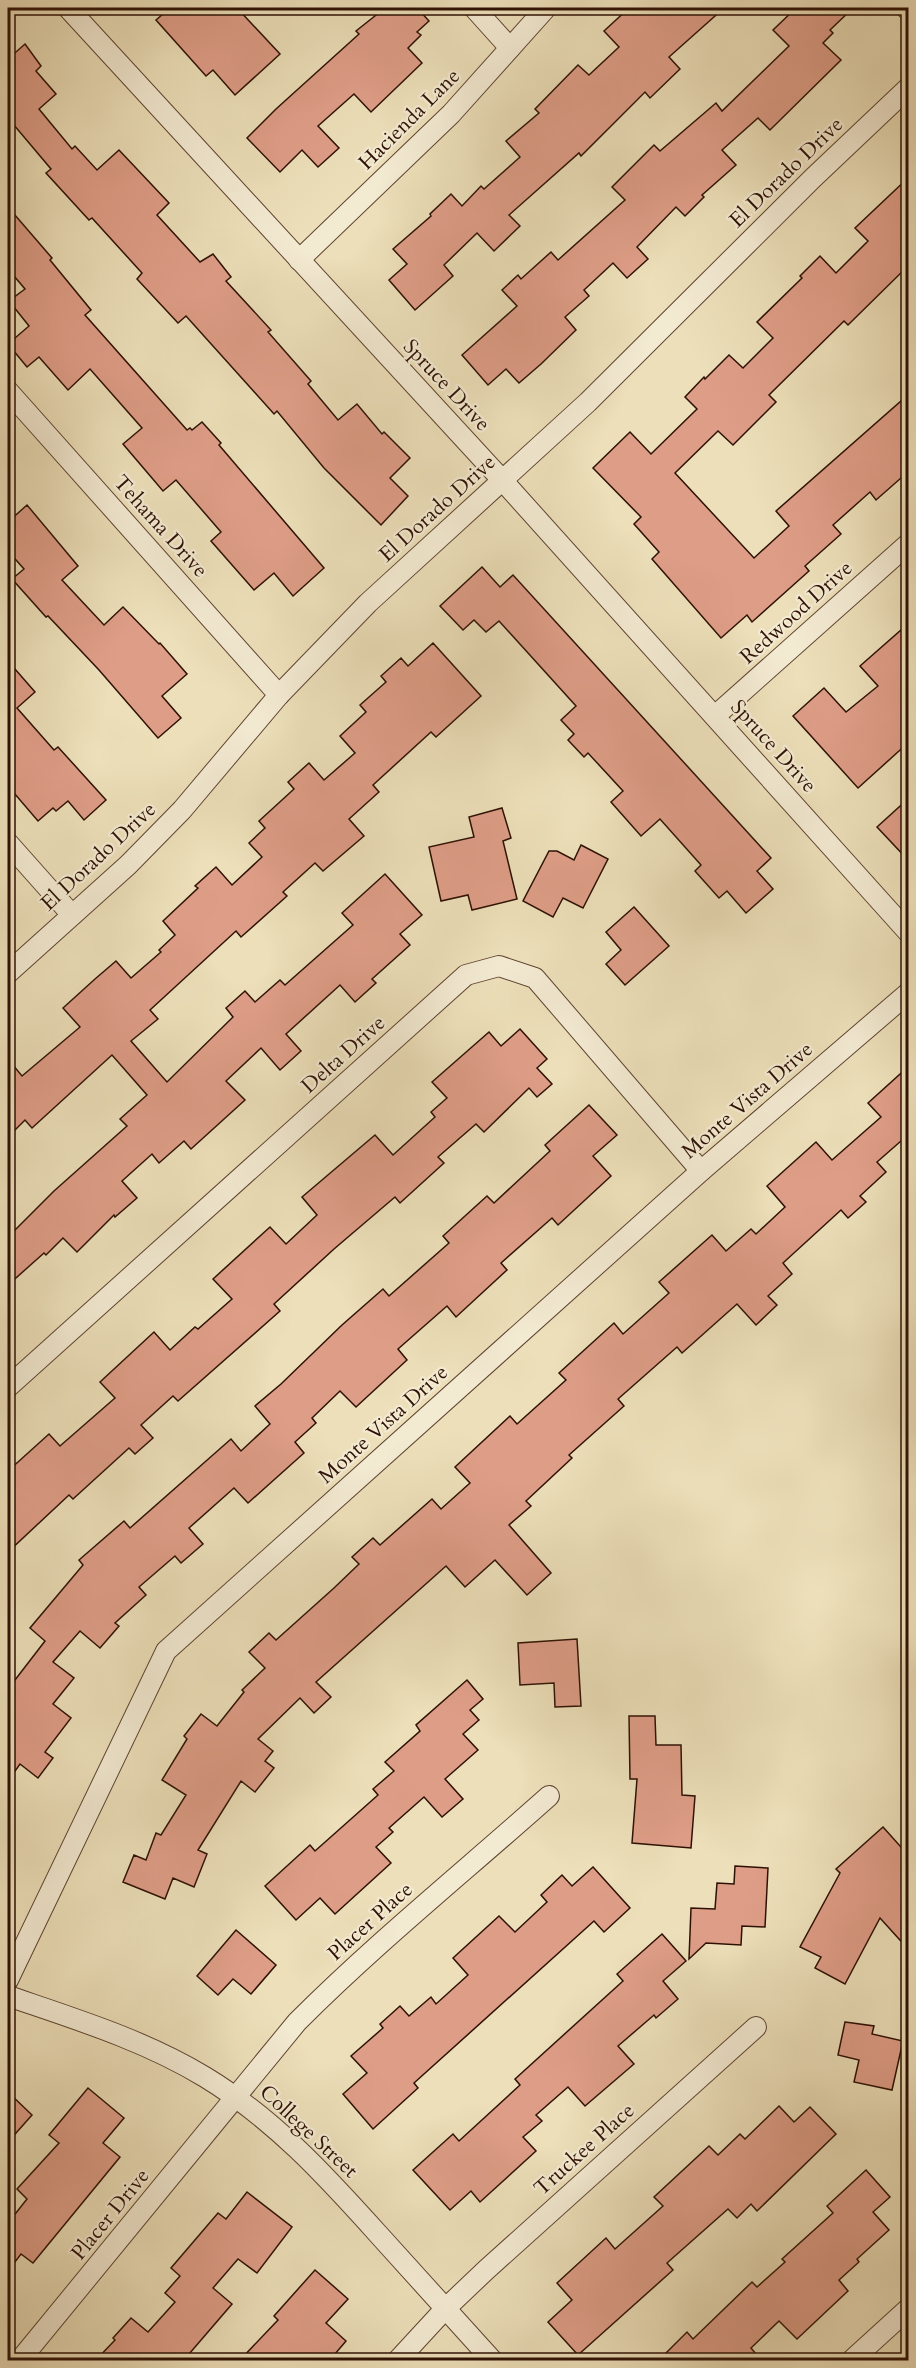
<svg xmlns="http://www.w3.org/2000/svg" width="916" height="2368" font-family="Cardo,serif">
	<rect width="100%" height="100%" fill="#ecdfb9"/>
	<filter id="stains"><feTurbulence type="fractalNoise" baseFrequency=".00333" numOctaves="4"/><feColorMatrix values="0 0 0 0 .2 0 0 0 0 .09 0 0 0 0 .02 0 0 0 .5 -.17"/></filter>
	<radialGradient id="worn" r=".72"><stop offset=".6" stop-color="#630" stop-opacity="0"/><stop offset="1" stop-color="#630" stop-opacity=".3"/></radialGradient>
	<g fill="#de9d87" stroke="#2e1104" stroke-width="1.5">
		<path d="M170,8h67l43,46 -45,41 -22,-25 -7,6 -50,-56z"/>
		<path d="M385,8h32l12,13 -12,11 4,3 -13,13 14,15 -51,49 -17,-18 -36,32 21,22 -21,19 -16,-17 -22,22 -33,-34 29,-29 83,-75 -3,-3z"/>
		<path d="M629,8h95l-55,49 11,12 -30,29 -5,-6 -64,64 -2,-3 -70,62 11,11 -26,25 -17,-18 -33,32 9,11 -38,34 -26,-30 18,-16 -14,-15 38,-33 -1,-2 21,-20 11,12 19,-20 3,3 36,-32 -14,-16 33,-28 -4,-4 43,-44 11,10 30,-28 -15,-16z"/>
		<path d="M796,8h57l-23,22 3,3 -10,10 18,17 -71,70 -12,-12 -36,32 14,15 -34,30 2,2 -19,19 -9,-9 -39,40 11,12 -21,19 -14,-15 -29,27 5,6 -24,21 11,13 -35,34 -22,19 -13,-14 -18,16 -26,-30 55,-49 -15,-16 16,-15 3,4 30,-27 7,8 67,-60 -13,-13 42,-42 6,6 56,-48 6,8 67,-65 -16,-16z"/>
		<path d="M25,44l16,22 -5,5 20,23 -17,15 33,40 3,-3 22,24 22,-20 50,53 -12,12 43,47 13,-8 18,23 -5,4 45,49 -3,2 43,49 -3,3 30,36 19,-16 25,30 2,-2 26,26 -20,20 18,18 -27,29 -57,-57 -47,-57 -3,3 -88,-98 -8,7 -41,-44 5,-6 -50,-55 -3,2 -43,-47 5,-4 -43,-51v-59z"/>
		<path d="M909,177v88l-61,60 -4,-4 -75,74 7,7 -43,43 -15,-14 -43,42 79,85 35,-32 -13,-15 133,-117v77l-33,29 -6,-8 -37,33 8,9 -36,32 4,5 -57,51 -5,-7 -26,23 -69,-79 7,-7 -25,-28 7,-7 -48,-49 37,-36 21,22 46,-45 -12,-12 19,-20 1,2 24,-24 14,13 30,-30 -16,-16 45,-44 -2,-2 20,-20 16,17 32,-32 -13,-13z"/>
		<path d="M8,207l44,51 -2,2 41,50 -6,5 102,115 3,-2 2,2 10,-8 19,21 -2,2 105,123 -31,28 -19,-23 -20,17 -43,-49 10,-9 -45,-52 -13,11 -40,-47 19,-16 -52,-59 -22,21 -29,-33 -12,10 -19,-23 21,-18 -20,-25 16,-12 -17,-20z"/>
		<path d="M27,505l51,61 -16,14 42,45 19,-18 36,37 1,-1 27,31 -25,22 19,22 -23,20 -59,-68 -51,-54 -2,1 -34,-38 12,-10 -16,-18v-29z"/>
		<path d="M482,567l18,20 13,-12 258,283 -14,13 16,18 -27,24 -19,-22 -8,7 -24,-27 6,-6 -41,-46 -19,17 -30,-34 12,-11 -35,-38 -4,4 -16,-17 6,-6 -13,-14 15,-14 -77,-85 -13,11 -12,-12 -11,10 -23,-24z"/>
		<path d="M909,623v119l-51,46 -65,-72 31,-28 22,24 32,-26 -18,-20z"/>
		<path d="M433,643l48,53 -45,41 -5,-5 -58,53 6,7 -30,27 15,17 -41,35 -8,-8 -32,29 4,4 -46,41 -5,-6 -86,79 8,9 -27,22 36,41 66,-65 -7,-9 19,-17 10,11 25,-22 5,5 68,-60 -11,-12 43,-39 37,41 -22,19 10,11 -38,34 4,4 -21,19 -15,-17 -54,49 15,17 -21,19 -19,-22 -35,33 19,19 -54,49 -7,-8 -25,22 -7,-9 -30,27 15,17 -22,19 -1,-2 -37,37 -14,-14 -17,17 -2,-2 -36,32v-48l46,-46 73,-65 -7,-7 27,-24 -35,-40 -80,73 -7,-8 -17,17v-78l14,17 58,-49 -17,-19 32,-29 21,-18 15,17 30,-26 -2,-2 16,-15 -12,-14 35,-33 -3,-2 21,-19 16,18 30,-28 -13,-14 16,-15 -6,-7 35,-32 -6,-7 21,-19 15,17 31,-27 -15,-17 26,-24 -6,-7 26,-23 -5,-6 20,-18 7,8z"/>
		<path d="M8,661l27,31 -18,16 37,42 4,-3 48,53 -22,20 -16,-19 -12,10 -3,-3 -15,13 -30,-35z"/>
		<path d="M909,798v63l-32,-34z"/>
		<path d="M502,808l9,30 -8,3 14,58 -45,11 -4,-15 -27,6 -12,-54 45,-10 -5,-20z"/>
		<path d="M581,845l27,14 -25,49 -20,-10 -10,19 -30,-16 26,-50h8l17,9z"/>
		<path d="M634,907l35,39 -44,39 -19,-21 15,-14 -15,-18z"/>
		<path d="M520,1029l27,30 -10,9 15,16 -15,13 -8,-9 -45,44 -8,-8 -38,33 6,6 -44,40 -5,-6 -61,52 -60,55 6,7 -102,90 -5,-5 -32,29 12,13 -18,16 -6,-6 -56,51 -4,-4 -61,57v-81l41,-37 11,12 55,-48 -15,-16 54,-50 16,18 25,-23 3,2 34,-30 -19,-20 57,-52 16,17 31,-29 -15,-18 73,-62 18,20 42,-38 -4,-5 16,-14 -15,-16 57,-50 12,14z"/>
		<path d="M909,1066v68l-32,28 9,10 -26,24 6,6 -18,16 -7,-8 -58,53 9,11 -24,22 9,9 -21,20 -19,-21 -55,49 -5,-6 -59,52 6,7 -55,49 3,3 -46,43 5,5 -22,19 42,48 -24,22 -32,-35 -30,27 -19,-21 -130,116 15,15 -17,16 -14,-15 -42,41 15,12 -8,10 9,7 -19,24 -14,-11 -43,69 9,4 -13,33 -21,-9 -8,21 -42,-17 11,-27 12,5 10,-27 5,2 25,-40 -24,-15 25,-41 -3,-3 17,-22 16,12 27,-34 -2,-2 23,-22 -16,-16 20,-19 7,7 58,-52 25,-24 -7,-7 21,-19 7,7 52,-46 9,10 29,-26 -15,-16 55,-51 7,8 49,-44 -7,-7 55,-50 9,11 46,-41 -10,-11 53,-47 14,16 25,-22 5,5 29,-27 -18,-21 49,-44 16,18 49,-43 -13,-14z"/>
		<path d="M589,1105l28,30 -24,21 18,20 -53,49 -6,-7 -51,45 6,7 -51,47 -9,-11 -49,43 9,11 -51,47 -16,-16 -28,27 4,5 -21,19 9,11 -56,50 -14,-15 -45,40 14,16 -22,19 -6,-7 -36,31 7,8 -31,28 4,3 -19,22 -20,-17 -27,31 21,16 -21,26 18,14 -26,34 8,6 -15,20 -18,-14 -12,17v-92l37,-48 -15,-13 53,-63 -4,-5 45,-39 6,7 101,-89 10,12 29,-27 -15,-18 26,-22 61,-59 41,-36 6,7 60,-53 -6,-7 44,-40 7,7 56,-52 -5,-6z"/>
		<path d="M577,1639l4,67 -26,1 -1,-24 -34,2 -2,-42z"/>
		<path d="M467,1680l16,19 -13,11 9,10 -16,14 15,16 -33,29 18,20 -21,18 -18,-20 -35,31 4,4 -17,15 15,16 -56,51 -15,-16 -24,22 -31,-34 45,-41 5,6 63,-56 -5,-6 21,-18 -9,-9 35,-31 -4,-6z"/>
		<path d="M629,1716h26l1,29h25l1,50 13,1 -4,52 -59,-5 5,-64h-7z"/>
		<path d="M883,1827l26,29v94l-29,-32 -35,66 -30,-16 6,-11 -21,-10 40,-74 -4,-4z"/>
		<path d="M735,1866l33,2 -3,59 -23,-1 -1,19 -35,-2 -17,16 2,-51 24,1 2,-26 17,1z"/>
		<path d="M593,1867l37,41 -26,24 -10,-11 -180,162 4,5 -45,41 -30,-35 24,-21 -16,-17 32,-28 -3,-4 20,-18 9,10 22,-19 5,7 32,-29 -15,-17 46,-42 16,16 32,-30 -6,-7 21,-20 10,11z"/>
		<path d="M236,1930l40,35 -25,29 -18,-15 -15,16 -21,-19z"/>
		<path d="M662,1934l24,27 -23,20 15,18 -22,19 -2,-3 -36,31 16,18 -49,42 -17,-19 -32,28 6,6 -19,16 13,14 -56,51 -9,-11 -21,19 -37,-40 40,-36 6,7 61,-56 -5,-6 108,-98 -6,-7z"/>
		<path d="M845,2022l29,4 -2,8 31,7 -11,49 -38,-8 5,-22 -21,-5z"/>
		<path d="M88,2088l36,30 -21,25 17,14 -87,106 -12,-9 -13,17v-48l19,-24 -10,-10 42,-46 -10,-8z"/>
		<path d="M8,2092l24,23 -24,27z"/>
		<path d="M779,2106l15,16 16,-15 26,27 -79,77 -6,-7 -14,14 -9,-9 -61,54 6,7 -95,85 -30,-33 24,-22 -15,-17 49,-45 9,11 48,-43 -9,-9 55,-51 9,9 22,-21 5,5z"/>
		<path d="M866,2170l24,27 -17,15 16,18 -32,29 2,3 -20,18 9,11 -51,48 -18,-18 -28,27 11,13h-104l29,-29 6,7 59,-57 5,5 28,-25 -3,-3 51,-46 -6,-7z"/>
		<path d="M247,2192l45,35 -35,46 -19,-14 -25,29 19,16 -49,57h-88l20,-21 -2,-2 18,-20 17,14 27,-30 -10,-9 15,-17 -9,-8 47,-55 8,6z"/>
		<path d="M315,2270l33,29 -22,24 20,18 -17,20h-90l39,-41 -4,-4z"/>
	</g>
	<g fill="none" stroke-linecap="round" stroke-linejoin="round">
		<defs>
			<g id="minor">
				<path d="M68,8l435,473 405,451"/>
				<path d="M474,8l36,40"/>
				<path d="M906,8l2,2"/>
				<path d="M299,260l152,-146 95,-106"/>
				<path d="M8,391l271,304"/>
				<path d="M715,716l193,-172"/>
				<path d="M8,843l64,72"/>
				<path d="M8,973l120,-108 54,-55 97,-115 89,-92 220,-201 225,-224 95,-90"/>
				<path d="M8,1387l458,-412 33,-9 36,12 166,193"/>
				<path d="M8,1980l158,-329 535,-480 207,-178"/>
				<path d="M8,1996c67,23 136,44 197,81 69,42 121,99 174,158 38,42 76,84 113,125"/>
				<path d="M20,2360l277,-338c80,-80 168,-151 252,-226"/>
				<path d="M398,2360l47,-51 41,-39 270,-243"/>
				<path d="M852,2360l56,-51"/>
			</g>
		</defs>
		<use href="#minor" stroke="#5e4431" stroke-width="22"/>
		<use href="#minor" stroke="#f3ead2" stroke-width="20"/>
	</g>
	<g text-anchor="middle" stroke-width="4.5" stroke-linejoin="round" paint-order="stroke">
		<g font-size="21" fill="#2e1104" stroke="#f3ead2">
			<text transform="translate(409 119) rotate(-45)" y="7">Hacienda Lane</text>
			<text transform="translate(786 172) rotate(-44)" y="7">El Dorado Drive</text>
			<text transform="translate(447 385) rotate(47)" y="7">Spruce Drive</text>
			<text transform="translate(437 508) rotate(-42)" y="7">El Dorado Drive</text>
			<text transform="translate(161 526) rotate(48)" y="7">Tehama Drive</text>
			<text transform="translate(796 612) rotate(-42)" y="7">Redwood Drive</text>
			<text transform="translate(774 746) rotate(48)" y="7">Spruce Drive</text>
			<text transform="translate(98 856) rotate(-43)" y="7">El Dorado Drive</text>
			<text transform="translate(343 1054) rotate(-42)" y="7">Delta Drive</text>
			<text transform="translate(747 1100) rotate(-41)" y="7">Monte Vista Drive</text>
			<text transform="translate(383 1424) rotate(-42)" y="7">Monte Vista Drive</text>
			<text transform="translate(370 1921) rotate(-42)" y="7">Placer Place</text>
			<text transform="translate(309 2131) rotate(43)" y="7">College Street</text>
			<text transform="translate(584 2149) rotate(-42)" y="7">Truckee Place</text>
			<text transform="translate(110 2214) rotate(-51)" y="7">Placer Drive</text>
		</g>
	</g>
	<rect width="916" height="2368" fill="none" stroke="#ecdfb9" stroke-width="30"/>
	<rect x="9" y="9" width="898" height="2350" fill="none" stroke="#2e1104" stroke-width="3"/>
	<rect x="15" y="15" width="886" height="2338" fill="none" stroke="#2e1104" stroke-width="1.5"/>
	<rect width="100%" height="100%" filter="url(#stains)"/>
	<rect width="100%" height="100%" fill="url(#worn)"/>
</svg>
